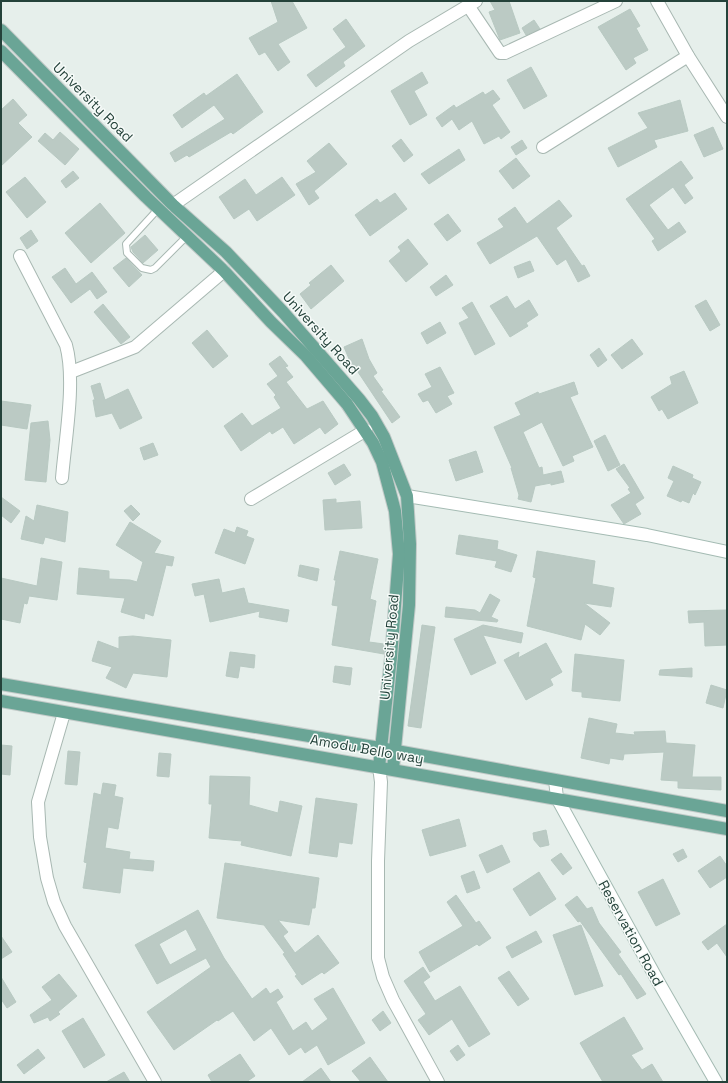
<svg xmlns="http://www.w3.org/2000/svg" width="728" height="1083" font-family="'Space Grotesk',sans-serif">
	<rect width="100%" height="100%" fill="#e6efeb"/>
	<g fill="#bbcac4" stroke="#b8c9c2" fill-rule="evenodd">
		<path d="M271,1h21l15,27 -29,16 12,18 -12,9 -13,-19 -6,3 -10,-17 29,-16z"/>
		<path d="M490,1h19l11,32 -20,7 -11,-28 6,-2z"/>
		<path d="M630,9l10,17 -4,2 12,22 -15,8 3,5 -10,7 -28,-43z"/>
		<path d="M346,19l19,27 -22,16 2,4 -29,21 -9,-12 39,-28 -13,-18z"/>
		<path d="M534,20l6,9 -14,6 -4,-7z"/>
		<path d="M531,67l16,29 -23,13 -17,-29z"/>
		<path d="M422,72l6,11 -14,8 13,24 -17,10 -19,-34z"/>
		<path d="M237,74l26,38 -30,22 -2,-2 -42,25 -2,-2 -12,7 -5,-9 55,-34 -11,-14 -32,23 -9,-13 31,-22 2,3z"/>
		<path d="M493,90l7,9 -8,6 18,27 -9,7 -2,-3 -15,8 -12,-23 -13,9 -7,-11 -10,8 -6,-9 18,-13 2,3 27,-16 2,3z"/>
		<path d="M13,99l14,16 -9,8 14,14 -31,29v-56z"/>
		<path d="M680,100l8,31 -34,9 3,7 -39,20 -10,-19 40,-20 -10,-15z"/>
		<path d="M713,127l10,22 -19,8 -10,-22z"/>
		<path d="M60,132l19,17 -14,16 -27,-24 7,-8 8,7z"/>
		<path d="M401,139l12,16 -9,7 -12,-16z"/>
		<path d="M522,140l5,8 -11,7 -5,-8z"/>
		<path d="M329,143l18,21 -33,27 5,7 -10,7 -13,-21 20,-12 -9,-11z"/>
		<path d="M459,149l6,11 -36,24 -8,-10z"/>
		<path d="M516,158l14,18 -17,13 -14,-18z"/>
		<path d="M681,161l12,17 -9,7 9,13 -8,6 -12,-17 -24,18 19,25 11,-8 7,10 -28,19 -6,-10 3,-2 -29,-40z"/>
		<path d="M73,171l6,7 -13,10 -5,-7z"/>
		<path d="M25,177l21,25 -19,16 -21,-26z"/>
		<path d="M282,177l13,18 -38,26 -8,-12 -15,10 -15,-22 26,-18 11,16z"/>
		<path d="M395,193l12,16 -37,27 -15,-21 22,-16 3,4z"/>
		<path d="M559,200l13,16 -16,12 26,38 2,-1 6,11 -12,6 -12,-23 -9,6 -20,-29 -47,28 -13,-21 27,-16 -6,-8 17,-12 12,17z"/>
		<path d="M100,203l25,30 -34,30 -26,-30z"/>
		<path d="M448,214l13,17 -14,10 -13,-17z"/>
		<path d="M31,230l7,11 -11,8 -7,-11z"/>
		<path d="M145,235l13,15 -15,13 -10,-11 -2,-5z"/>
		<path d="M408,239l20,25 -22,18 -17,-21 12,-10 -3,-4z"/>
		<path d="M126,258l16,17 -13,12 -16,-19z"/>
		<path d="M530,261l4,10 -16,7 -4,-11z"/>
		<path d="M331,265l13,16 -33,28 -11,-15 11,-9 -2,-2z"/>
		<path d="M65,268l11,16 16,-12 15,20 -10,7 -7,-10 -19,14 -19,-26z"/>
		<path d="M446,275l7,10 -17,11 -6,-9z"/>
		<path d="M507,296l8,13 14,-9 9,15 -12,8 2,3 -18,11 -20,-31z"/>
		<path d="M706,300l14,25 -10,6 -15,-25z"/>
		<path d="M472,302l23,42 -20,11 -16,-32 10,-5 -7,-10z"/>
		<path d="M103,304l27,33 -9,7 -27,-32z"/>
		<path d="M440,322l6,11 -19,11 -6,-11z"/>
		<path d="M207,330l21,26 -15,12 -21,-25z"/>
		<path d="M362,339l7,20 8,14 -4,3 10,14 -2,1 19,26 -8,6 -38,-57h-2l-8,-19z"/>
		<path d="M632,339l11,15 -21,15 -11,-14z"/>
		<path d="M599,348l8,12 -9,7 -8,-12z"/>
		<path d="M280,356l8,10 -3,1 8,10 -7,5 21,27 16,-8 15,23 -13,10 -5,-7 -26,17 -11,-17 -11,7 -2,-3 -29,20 -17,-25 18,-13 10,13 29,-18 -7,-11 2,-2 -9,-11 11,-8 -9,-12z"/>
		<path d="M440,367l14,26 -7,3 5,8 -16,9 -8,-13 -5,2 -5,-8 14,-7 -7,-13z"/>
		<path d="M684,371l14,32 -30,16 -6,-10 -3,2 -8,-14 21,-13 -2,-7z"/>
		<path d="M574,382l4,12 -8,3 23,50 -21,9 2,5 -11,5 -21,-44 -19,10 16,36 3,-1 1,8 18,-4 3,11 -13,3v-2l-16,3 -4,16 -13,-3 1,-4 -8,-27h1l-18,-41 27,-12 -6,-12 23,-11 1,2z"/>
		<path d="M100,383l5,17 23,-11 14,29 -22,11 -8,-16 -16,4 -3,-17h2l-4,-14z"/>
		<path d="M1,401l30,4 -4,24 -26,-4z"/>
		<path d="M48,421l2,19 -4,42 -21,-2 6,-57z"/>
		<path d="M605,435l15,30 -12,6 -14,-30z"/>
		<path d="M153,443l5,12 -14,5 -4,-12z"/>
		<path d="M476,451l7,21 -27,9 -7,-21z"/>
		<path d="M344,464l7,11 -16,10 -7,-12z"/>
		<path d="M624,464l20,34 -9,6 6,10 -17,10 -13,-19 20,-12 -3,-4 2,-1 -14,-19z"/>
		<path d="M673,466l20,9 -1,3 9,4 -6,13 -2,-2 -4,10 -7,-3 -1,2 -14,-6 7,-15 -6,-3z"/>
		<path d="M1,497l19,14 -9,12 -10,-8z"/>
		<path d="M336,499v4l24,-2 2,27 -37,2 -2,-30z"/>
		<path d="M37,505l31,7 -3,30 -20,-5 -2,7 -22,-5 5,-23 8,5z"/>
		<path d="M131,505l9,9 -7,7 -9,-10z"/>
		<path d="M130,522l31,19 -7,12 20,4 -2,9 -6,-1 -13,51 -8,-3 -1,6 -23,-7 4,-14 -48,-4 2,-26 30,3v8l21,1 7,2 6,-20 -27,-17z"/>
		<path d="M237,527l11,4 -2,5 8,3 -9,25 -30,-11 9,-24 11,4z"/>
		<path d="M459,535l39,6 -1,8 20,6 -6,17 -16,-5 2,-6 -41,-7z"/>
		<path d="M340,551l38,8 -8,40 6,2 -7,41 15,2v10l-52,-9 6,-39 -6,-1 4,-25h-2z"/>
		<path d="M537,551l58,10 -3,23 22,4 -3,19 -27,-4 26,20 -10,12 -15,-11 -4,16 -54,-14 9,-48 -3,-1z"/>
		<path d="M41,558l21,4 -5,38 -28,-4 -2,8 -3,-1 -4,20 -19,-4v-41l36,8z"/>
		<path d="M300,565l19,4 -2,12 -19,-5z"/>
		<path d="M219,579l3,14 22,-5 4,15 41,7 -2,12 -28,-5 1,-6 -50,11 -6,-28 -9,2 -3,-12z"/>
		<path d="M490,594l10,6 -9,17 7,3 -1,2 -52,-5 1,-10 29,3 5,3z"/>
		<path d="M727,610v35l-22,1 -1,-24 -15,1 -1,-12z"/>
		<path d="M422,625l13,2 -14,101 -13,-2z"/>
		<path d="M483,625l40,8 -2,10 -38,-8 13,28 -25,12 -17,-36z"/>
		<path d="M133,636l38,4 -4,37 -34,-4 -7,15 -20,-10 6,-11 -20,-6 6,-20 21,8v-12z"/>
		<path d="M546,643l16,29 -12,7 3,6 -27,15 -22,-40 15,-8 -1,6z"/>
		<path d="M230,652l25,3 -1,13 -14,-2 -2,12 -12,-2z"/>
		<path d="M575,654l49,6 -4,41 -38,-4v-5l-10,-1z"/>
		<path d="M335,666l17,2 -2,17 -17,-3z"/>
		<path d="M692,668v9l-33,-2 1,-5z"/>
		<path d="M711,685l16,5 -4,18 -17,-5z"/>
		<path d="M589,718l28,6 -2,9 20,2 -1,-3 31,-1 1,12 29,2 -3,32h29v13l-43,-2v-7l-17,-1 3,-28 -40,2 -1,6 -13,-2 -1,6 -28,-6z"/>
		<path d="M1,745l11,1 -2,29 -9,-1z"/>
		<path d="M68,751l12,1 -3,33 -12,-1z"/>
		<path d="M159,753l12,1 -2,23 -12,-1z"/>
		<path d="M210,776l40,1 -1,28 29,8 2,-12 22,5 -11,50 -50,-11 1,-4 -33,-3 3,-34h-3z"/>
		<path d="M103,783l13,2 -2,11 9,2 -5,31 -10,-2 -3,21 25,4 -1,7 25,2 -1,10 -30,-3 -3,25 -37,-5 4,-25 -3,-1 10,-69 7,2z"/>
		<path d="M316,798l41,6 -5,40 -13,-2 -2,15 -28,-4z"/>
		<path d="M459,819l7,27 -36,10 -8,-26z"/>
		<path d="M546,830l3,15 -9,2 -6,-7 -1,-7z"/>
		<path d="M502,845l8,17 -23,11 -8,-18z"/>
		<path d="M683,849l4,8 -9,5 -5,-8z"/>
		<path d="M561,853l11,15 -9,7 -12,-15z"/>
		<path d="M720,856l7,10v11l-17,11 -12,-17z"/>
		<path d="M225,863l94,15 -4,30h-3l-3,17 -31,-5 10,12 -5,4 12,17 23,-18 21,28 -15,11 -2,-2 -20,13 -7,-9 2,-1 -14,-21 2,-1 -21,-28 -47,-7z"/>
		<path d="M474,871l6,17 -13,5 -6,-17z"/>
		<path d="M539,872l17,27 -26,17 -17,-27z"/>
		<path d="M663,879l17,35 -24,12 -18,-34z"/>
		<path d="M456,895l20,28 3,-2 12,17 -12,8 -2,-2 -47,28 -11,-20 44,-26 -16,-24z"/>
		<path d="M577,896l10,13 5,-2 7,16 22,29 -3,2 28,40 -9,5 -16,-25 -2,1 -39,-54 -2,1 -13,-17z"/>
		<path d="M198,910l26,48 28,41 14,-11 4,6 8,-5 5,8 -7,5 17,29 13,-9 6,9 16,-12 -14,-20 19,-11 32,55 -37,22 -11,-20 -12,8 -4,-6 -12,8 -18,-27 -17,13 -21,-30 -15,10 -1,-1 -43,30 -27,-38 64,-45 -5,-9 -49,26 -22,-39zM186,929l11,21 -27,15 -11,-21z"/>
		<path d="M727,924v33l-10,-14 -9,7 -6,-8z"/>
		<path d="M581,925l22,61 -28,9 -22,-60z"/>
		<path d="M536,931l6,11 -30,16 -6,-11z"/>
		<path d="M1,936l11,16 -11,7z"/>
		<path d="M423,967l7,10 -7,5 12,19 25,-15 30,48 -21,13 -17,-28 -23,16 -11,-15 8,-6 -22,-33z"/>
		<path d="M509,971l20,28 -11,7 -20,-28z"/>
		<path d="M59,974l18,22 -19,16 2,2 -10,7 -2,-4 -14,6 -4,-8 22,-15 -10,-13z"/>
		<path d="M1,977l15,25 -9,6 -6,-9z"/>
		<path d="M383,1011l8,12 -11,8 -8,-11z"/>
		<path d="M624,1017l19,32 -12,6 11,15 10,-6 11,18h-60l-23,-39z"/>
		<path d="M83,1018l22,37 -21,13 -22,-37z"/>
		<path d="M458,1045l7,10 -8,6 -7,-10z"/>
		<path d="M38,1049l7,9 -21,16 -7,-9z"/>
		<path d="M240,1054l15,22 -9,6h-34l-4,-7z"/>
		<path d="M370,1057l18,25h-27l-9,-11z"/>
		<path d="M321,1068l10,14h-29z"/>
		<path d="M124,1072l6,10h-24z"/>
	</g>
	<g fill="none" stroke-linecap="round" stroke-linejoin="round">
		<defs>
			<path id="lane" d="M159,208l-33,36 1,9 15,15 9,2 4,-2 32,-32"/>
			<g id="street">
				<path d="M657,1l31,55 39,61"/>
				<path d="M469,7l31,46h5l111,-52"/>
				<path d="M543,147l145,-91"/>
				<path d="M173,205l236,-164 67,-40"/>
				<path d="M20,256l46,89c10,36 -1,95 -4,133"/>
				<path d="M71,372l64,-25 89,-76"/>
				<path d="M251,499l115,-69"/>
				<path d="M64,713l-26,89 2,35 7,41 7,24 11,24 90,156"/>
				<path d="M379,767l2,15 -3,79v97l5,19 10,23 45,82"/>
			</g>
			<g id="secondary">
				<path d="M407,496l240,39 80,17"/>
				<path d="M555,780l2,18 102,185 57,99"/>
			</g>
			<g id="primary">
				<path d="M1,30l172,175 53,47 57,60 76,87 13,17 12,21 23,59 3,48 -1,61 -16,164"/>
				<path d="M1,51l145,146 78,74 47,51 35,34 41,48 26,39 9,19 13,49 4,43 -8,103 -12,110"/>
				<path d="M1,684l379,64 347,63"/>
				<path d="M1,701l726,128"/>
			</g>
		</defs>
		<use href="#lane" stroke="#a8b8b2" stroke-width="8"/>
		<use href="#street" stroke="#a8b8b2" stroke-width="14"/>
		<use href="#secondary" stroke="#a4bbb3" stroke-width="14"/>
		<use href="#primary" stroke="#c2cac8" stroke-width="14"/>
		<use href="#lane" stroke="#fff" stroke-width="6"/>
		<use href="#street" stroke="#fff" stroke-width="12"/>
		<use href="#secondary" stroke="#fff" stroke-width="12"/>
		<use href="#primary" stroke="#6aa596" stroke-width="12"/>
	</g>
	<g text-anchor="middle" stroke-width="3" stroke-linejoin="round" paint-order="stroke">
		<g font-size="14" fill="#24423a" stroke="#f7fbf9">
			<text transform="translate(93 102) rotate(45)" y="5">University Road</text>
			<text transform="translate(321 333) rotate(48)" y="5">University Road</text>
			<text transform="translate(389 647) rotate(-85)" y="5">University Road</text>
			<text transform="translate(367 749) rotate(10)" y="5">Amodu Bello way</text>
			<text transform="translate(631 933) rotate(61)" y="5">Reservation Road</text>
		</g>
	</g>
	<rect width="728" height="1083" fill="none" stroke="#24423a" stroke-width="4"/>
</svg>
